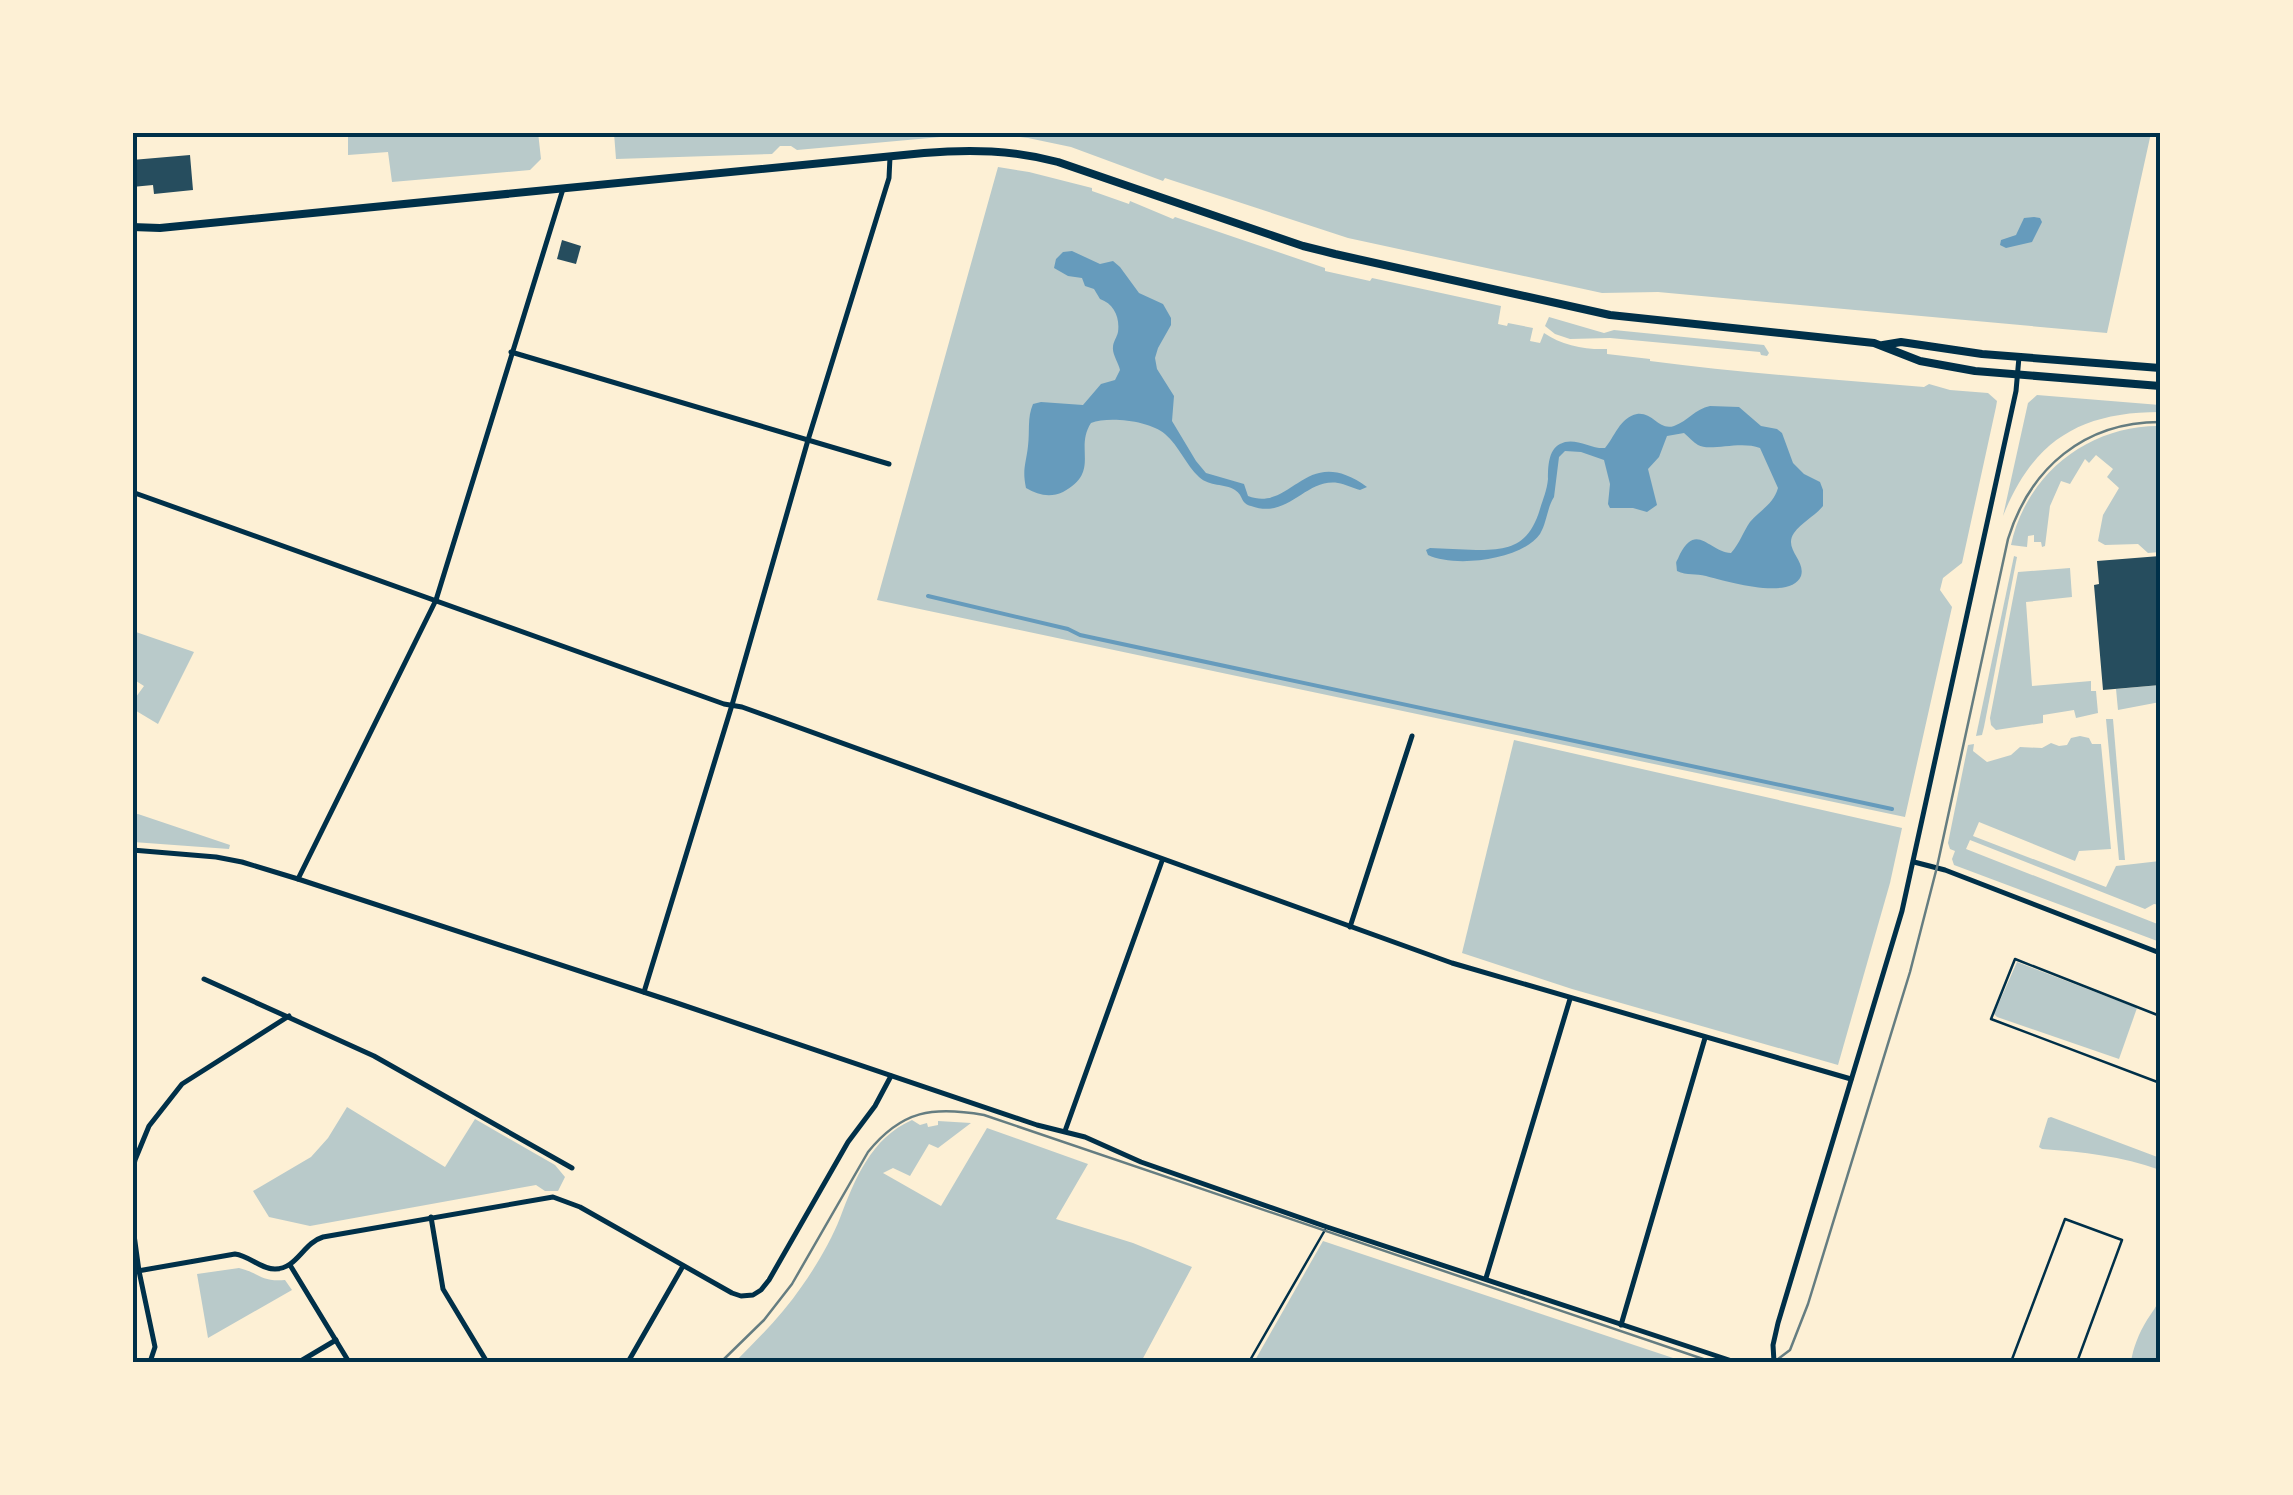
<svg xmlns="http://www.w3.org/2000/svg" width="2293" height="1495" font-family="Barlow,sans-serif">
	<rect width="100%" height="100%" fill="#fdf0d5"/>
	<g fill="#b9caca">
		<path d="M538,132l3,27 -11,11 -138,12 -4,-30 -40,3v-22z"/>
		<path d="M614,133h1537l-44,200 -449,-41 -56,1 -254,-55 -177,-58 -6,-2 -2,3 -92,-34 -43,-9 -43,-5 -188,17 -6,-4h-11l-8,8 -156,5z"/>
		<path d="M998,167l31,5 63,16v3l37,13 1,-3 43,18 2,-2 150,51v3l45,10 2,-3 129,28 -3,18 9,2 1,-3 25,5 -3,13 10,2 4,-10c17,12 42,17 63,16v5l43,5v2c91,12 183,18 274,26l5,-3 21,6 38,3 9,8 -1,6 -34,156 -19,15 -3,12 12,17 -47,210 -1028,-217z"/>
		<path d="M1549,317l55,16 10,-3 150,15 5,8 -2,3 -6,-1 -1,-3 -150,-14 -40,1 -15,-5 -10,-8z"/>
		<path d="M2037,395l123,10v7c-79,0 -127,28 -157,104l25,-113z"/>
		<path d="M2160,426v126l-12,1 -10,-9 -33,1 -7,-4 5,-26 16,-27 -12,-11 6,-8 -17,-14 -7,8 -4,-4 -15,25 -9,-3 -11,25 -5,40 -3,1 -1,-5h-7v-7l-6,1 -1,11 -16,-2c15,-71 78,-120 149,-119z"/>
		<path d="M2014,556l3,1 -33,170 -2,8 -6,1z"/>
		<path d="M2070,568l2,29 -46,5 6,84 59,-5v10h5l2,22 -22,5 -2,-8 -31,5v8l-47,7 -5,-5 -1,-7 28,-146z"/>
		<path d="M133,631l61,21 -36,72 -25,-15v-8l11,-15 -11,-7z"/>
		<path d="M2160,685v17l-42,8 -2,-21z"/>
		<path d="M2106,719h7l12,141h-6z"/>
		<path d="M2080,736l9,2 3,6h9l10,105 -32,2 -4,10 -96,-39 -6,14 133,51 10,-21 44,-5v44l-6,-1 -9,5 -175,-69 -4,9 194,76v17l-206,-77 -2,-6 3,-8 -5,-2 -2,-6 20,-98 6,-1 -1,7 14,11 24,-7 9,-8 22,1 9,-5 8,3 8,-1 4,-7z"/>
		<path d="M1514,740l388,88 -12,55 -52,182 -266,-76 -110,-36z"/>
		<path d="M138,814l92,31 -1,4 -96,-7v-27z"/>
		<path d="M2017,962l120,46 -18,51 -122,-42 -3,-3z"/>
		<path d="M347,1107l98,60 30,-48 80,46 10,12 -7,14h-13l-9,-6 -226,41 -41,-9 -16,-26 58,-34 17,-19z"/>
		<path d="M2051,1117l109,41v12c-38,-14 -77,-18 -118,-21l-3,-2 9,-29z"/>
		<path d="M912,1120l8,5 7,-2 1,4 10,-2v-4l33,2 -33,25 -9,-4 -19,32 -17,-8 -10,5 58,33 46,-78 101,36 -32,55 77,24 59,24 -51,95h-406c23,-23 48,-48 67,-76 13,-18 30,-47 38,-68 15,-39 31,-80 72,-98z"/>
		<path d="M1323,1241l362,121h-431z"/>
		<path d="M239,1268c21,5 21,14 46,12l7,10 -84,48 -11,-64z"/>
		<path d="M2160,1297v65h-29c2,-14 8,-29 16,-42 5,-8 10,-13 13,-23z"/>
	</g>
	<g fill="#669bbc">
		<path d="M2034,217l6,1 2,4 -10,20 -26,6 -6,-3 1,-5 15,-5 8,-17z"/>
		<path d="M1072,251l28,13 13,-3 7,6 19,26 24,11 8,14v7l-13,23 -3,10 2,11 17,27 -2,25 24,40 10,12 38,11 4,12c45,17 57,-54 119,-9l-7,3c-7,-2 -15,-6 -22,-7 -33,-5 -49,37 -87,23 -11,-3 -7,-10 -16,-16 -11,-7 -25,-3 -36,-13 -13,-12 -20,-31 -34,-43 -15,-13 -56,-18 -74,-11 -17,26 10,49 -28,69 -13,6 -25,3 -37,-4 -4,-19 0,-24 2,-42 2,-15 -1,-28 5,-42l8,-2 42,3 18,-21 14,-4 5,-10c-1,-6 -8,-16 -7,-23 0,-5 4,-10 5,-15 2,-15 -4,-28 -18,-33l-6,-10 -9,-3 -3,-8 -14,-2 -14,-8 2,-9 7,-7z"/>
		<path d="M1710,406l29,1 22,19 16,3 5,4 11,30 11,11 16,8 3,8v16c-8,10 -21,16 -29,27 -11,16 12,27 7,43 -10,25 -76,5 -95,0 -10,-3 -19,0 -29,-5 -1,-13 -2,-5 3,-17 17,-32 29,-2 51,-1 9,-10 12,-21 19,-31 11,-13 23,-17 28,-34l-18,-40c-20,-8 -50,4 -62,-3 -5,-3 -9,-8 -14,-12l-17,3 -8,21 -11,12 9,36 -10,7 -14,-4h-23l-2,-4 2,-20 -6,-24 -23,-8 -16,-1 -6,6 -5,40c-7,11 -7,25 -14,37 -18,26 -85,34 -112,21l-2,-5 4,-2c15,1 30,1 46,2 35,0 53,-5 64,-41 3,-10 7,-19 8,-30 0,-11 0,-29 12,-35 14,-8 30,5 45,4 9,-10 15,-31 32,-34 16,-2 22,17 37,12 14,-5 21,-17 36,-20z"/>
	</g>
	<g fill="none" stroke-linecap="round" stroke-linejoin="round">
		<path stroke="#669bbc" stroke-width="4" d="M928,596l140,33 12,6 812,174"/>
	</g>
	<g fill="#264d5e">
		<path d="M190,155l3,35 -39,4 -1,-9 -21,2v-27z"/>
		<path d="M562,240l19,6 -5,18 -19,-5z"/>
		<path d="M2160,556v129l-57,5 -9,-105 5,-1 -2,-23z"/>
	</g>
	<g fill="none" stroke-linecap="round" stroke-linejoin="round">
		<path stroke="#003049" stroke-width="2.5" d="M2160,1016l-145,-57 -24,60 169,64"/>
		<g stroke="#003049" stroke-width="2.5">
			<path d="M1249,1362l76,-132"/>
			<path d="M2011,1362l54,-143 57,21 -45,122"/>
		</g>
		<g stroke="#003049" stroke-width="5">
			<path d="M511,352l378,112"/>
			<path d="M132,492l592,212 18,3 710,256 399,116"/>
			<path d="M132,850l84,7 26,5 56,17 376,123 363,123 48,12 56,25 186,65 408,135"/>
			<path d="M1914,862l31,8 215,83"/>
			<path d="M298,879l138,-279 127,-411"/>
			<path d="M1350,927l62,-191"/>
			<path d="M204,979l170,77 198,112"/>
			<path d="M644,992l88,-287 76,-265 81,-262 1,-21"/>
			<path d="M1065,1131l97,-270"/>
			<path d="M132,1175l3,-15 14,-34 33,-42 107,-68"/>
			<path d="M431,1217l12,72 44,73"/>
			<path d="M132,1220l7,51 16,76 -5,15"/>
			<path d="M290,1265l59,97"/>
			<path d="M132,1272l103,-18c15,2 25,15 40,15 22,0 28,-26 48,-32l230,-40 27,10 152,86 9,3 12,-1 8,-5 8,-10 79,-138 27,-36 16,-30"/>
			<path d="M1486,1278l84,-279"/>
			<path d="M1621,1325l84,-287"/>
			<path d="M299,1362l37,-22"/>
			<path d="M628,1362l55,-96"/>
			<path d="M1774,1362l-1,-17 5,-22 124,-412 114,-520 3,-34"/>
		</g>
		<g stroke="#003049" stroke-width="8">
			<path d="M132,227l28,1 764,-75c47,-4 88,-3 134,9l245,84 32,8 275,61 264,28 46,18 55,10 185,15"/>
			<path d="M1883,345l18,-3 81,12 178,14"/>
		</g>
		<g stroke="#657d81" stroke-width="2.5">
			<path d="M721,1362l43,-42 28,-36 76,-132c34,-42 65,-46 116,-37l728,247"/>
			<path d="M1774,1362l16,-12 18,-46 102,-332 27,-105 71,-328c22,-71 76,-117 152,-117"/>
		</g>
	</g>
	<rect width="2293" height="1495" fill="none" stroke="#fdf0d5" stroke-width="270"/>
	<rect x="135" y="135" width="2023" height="1225" fill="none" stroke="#003049" stroke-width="4"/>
</svg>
